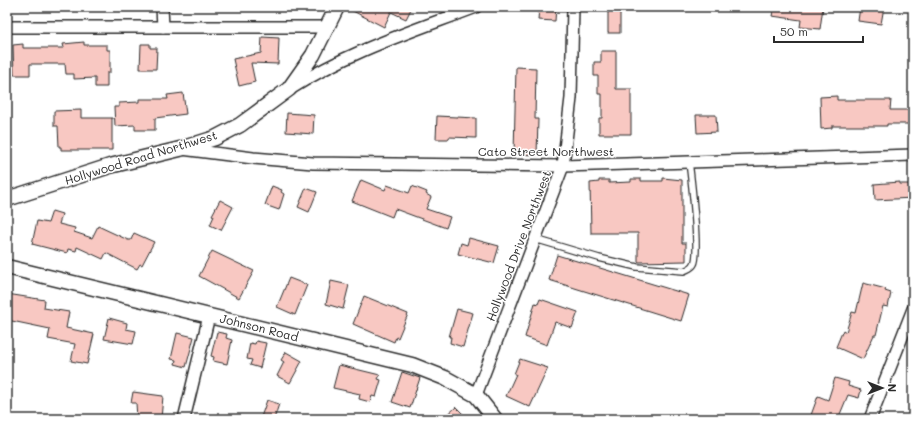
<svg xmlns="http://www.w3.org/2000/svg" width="920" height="426" font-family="Mali,sans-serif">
	<rect width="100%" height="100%" fill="#fff"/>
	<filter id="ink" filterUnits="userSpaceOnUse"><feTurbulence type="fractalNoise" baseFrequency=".025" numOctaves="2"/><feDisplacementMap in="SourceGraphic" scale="8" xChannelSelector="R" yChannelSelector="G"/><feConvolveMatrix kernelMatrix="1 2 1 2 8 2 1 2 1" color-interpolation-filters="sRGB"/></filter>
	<g filter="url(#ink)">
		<g fill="#f8c8c2" stroke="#2b2b2b">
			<path d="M345,7h67l-6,12 -15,-7 -7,15z"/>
			<path d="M539,7h17l-1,14 -17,-1z"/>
			<rect x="608" y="7" width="12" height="26"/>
			<path d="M774,7h49l-3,22 -20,-2 1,-7 -29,-4z"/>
			<path d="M860,7h24l-3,17 -23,-3z"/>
			<path d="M262,37l17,1 -1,26 -27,-1 4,19 -16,4 -6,-27 28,-6z"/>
			<path d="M84,42v3h23v5h3v23h-3v14h-12v-9l-21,1v-5h-8l-1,-10h-35v11h-16l-1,-30 10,-1v4h41l-1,-4z"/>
			<path d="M141,44h9v4h7l-1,21h-16z"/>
			<path d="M601,51h15v38h15v45h-32v-16h3v-24h-4v-18h-4v-14h7z"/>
			<path d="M516,67l20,1 -1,51h3l-1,36 -23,-1z"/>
			<path d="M183,93l3,21 -31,4v12h-20v-5l-20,1 -1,-19h5v-4l20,-1v-3h29l-1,-4z"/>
			<path d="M837,96v4h54l-1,10h23v14h-26v2h-55v2l-11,1 -1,-32z"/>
			<path d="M81,110v8h31v32h-51v-3h-2l-1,-21h-4v-15z"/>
			<path d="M287,113l27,2 -1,19 -27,-2z"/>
			<path d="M696,115h20l1,17 -20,1z"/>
			<path d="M437,116l39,2v20l-27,-1v2h-13z"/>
			<path d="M663,178l19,2v63h4v18l-48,1v-29h-47l-1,-50 9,-1v-2h10v3l22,-1v-3h10v2h22z"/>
			<path d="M361,180l24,10 2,-5 22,8 3,-7 15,6 -1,2 5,3 -5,12 24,8 -4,11 -51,-19 -3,8 -40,-16z"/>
			<path d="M900,182v2h13v14l-38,2 -1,-16z"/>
			<path d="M272,186l10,4 -1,2 3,2 -5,16 -14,-5z"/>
			<path d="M306,188l11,4 -8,20 -11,-5z"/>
			<path d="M220,200l13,7 -12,23 -11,-5 4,-9 -2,-1z"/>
			<path d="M52,211l10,3 -3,10 16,4 -1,4 18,6 6,-12 30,14h3l3,-7 20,9 -12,23 -2,-1 -3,5 -31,-16 -3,6 -26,-12 -1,4 -8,-2 -1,4 -35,-9 5,-23 11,2z"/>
			<path d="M469,238l30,8 -5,17 -36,-9 3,-11 6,2z"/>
			<path d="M212,251l42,20 -15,27 -40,-22z"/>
			<path d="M557,255l132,40 -8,26 -132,-41z"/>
			<path d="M289,278l18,7 -12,30 -18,-8z"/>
			<path d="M331,281l18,4 -6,24 -17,-5z"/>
			<path d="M863,283l23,6 -1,2 6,2 -3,14 -5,-1 -7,29h-2l-11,24 -27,-12 7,-17 3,2 6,-20 4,1z"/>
			<path d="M7,294l38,6 -1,8 25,4 -3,16 28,6 -7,30 -16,-3 4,-17 -27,-5 2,-10 -43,-9z"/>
			<path d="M364,296l44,18 -10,24 -2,-1 -2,5 -41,-18z"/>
			<path d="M540,299l38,13 -6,16 -17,-6 -8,23 -22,-8 10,-34 3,1z"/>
			<path d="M457,309l16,4 -10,34 -13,-4 1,-6h-2z"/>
			<path d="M109,318l18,5 -1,6 10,2 -3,13 -29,-5z"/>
			<path d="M217,332l10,2 -1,4 6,2 -5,24 -14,-3 1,-4 -3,-1z"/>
			<path d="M177,333l17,4 -8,30 -11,-3 1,-4 -5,-1z"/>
			<path d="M256,341l10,2 -6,25 -10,-3 2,-5 -5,-1 3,-16 5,1z"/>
			<path d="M286,352l16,9 -12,22 -13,-7 7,-14 -3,-2z"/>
			<path d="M520,359l28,9 -18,39 -24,-11 10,-22h-2z"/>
			<path d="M339,365l41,10 -2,4 3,1 -5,17 -4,-1 -2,6 -11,-3 1,-5 -27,-6z"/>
			<path d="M402,372l18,6 -10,30 -18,-6z"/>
			<path d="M835,378l14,4 -1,4 13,4 -2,8 -11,-3 -10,24h-16l-11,-4 7,-19 10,4z"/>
			<path d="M133,392l30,4 -2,23h-24l-1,-16h-5z"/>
			<path d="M267,400l12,4 -5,15 -13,-2z"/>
			<path d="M456,407l12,12h-25z"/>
		</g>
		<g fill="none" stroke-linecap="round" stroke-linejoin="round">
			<defs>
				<path id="service" d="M535,239l64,19 38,9 47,4c4,-2 8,-3 10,-7 6,-10 -3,-87 -5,-102"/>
				<g id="minor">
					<path d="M162,7l1,20"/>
					<path d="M7,27h320"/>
					<path d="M292,88c57,-37 121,-57 184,-81"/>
					<path d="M182,149l71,9 60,5 250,3 350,-11"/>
					<path d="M476,395l87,-229 8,-68 2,-91"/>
					<path d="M184,419l25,-103"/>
					<path d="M870,419l43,-110"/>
				</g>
				<g id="tertiary">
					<path d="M7,199l103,-33 70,-17 35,-11 25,-13 49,-36 24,-34 24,-48"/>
					<path d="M7,267l405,98 33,13 31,17 19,24"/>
				</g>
			</defs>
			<use href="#service" stroke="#2b2b2b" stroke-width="8"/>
			<use href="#minor" stroke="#2b2b2b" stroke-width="14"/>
			<use href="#tertiary" stroke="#2b2b2b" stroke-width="17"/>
			<use href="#service" stroke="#fff" stroke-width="5.5"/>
			<use href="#minor" stroke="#fff" stroke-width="11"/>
			<use href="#tertiary" stroke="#fff" stroke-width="14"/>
		</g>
	</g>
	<g text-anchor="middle" stroke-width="3" stroke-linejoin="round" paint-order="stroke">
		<g font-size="12" fill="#2b2b2b" stroke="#fff">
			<text x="546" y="156">Cato Street Northwest</text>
			<text transform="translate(141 158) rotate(-17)" y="4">Hollywood Road Northwest</text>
			<text transform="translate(519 246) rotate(-69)" y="4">Hollywood Drive Northwest</text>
			<text transform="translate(259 328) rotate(14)" y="4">Johnson Road</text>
		</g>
	</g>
	<rect width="920" height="426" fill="none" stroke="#fff" stroke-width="24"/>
	<rect x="12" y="12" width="896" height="402" fill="none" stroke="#2b2b2b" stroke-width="1.5" filter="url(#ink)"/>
	<g transform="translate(882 388) rotate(90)" stroke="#ffffff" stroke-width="3" paint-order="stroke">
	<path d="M0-3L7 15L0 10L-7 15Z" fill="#2b2b2b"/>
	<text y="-6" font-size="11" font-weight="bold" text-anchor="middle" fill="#2b2b2b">N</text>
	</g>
	<path d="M774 36v6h89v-6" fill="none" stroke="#2b2b2b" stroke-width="2"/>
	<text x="780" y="36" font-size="12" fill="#2b2b2b" stroke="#ffffff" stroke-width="3" paint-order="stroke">50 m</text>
</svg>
